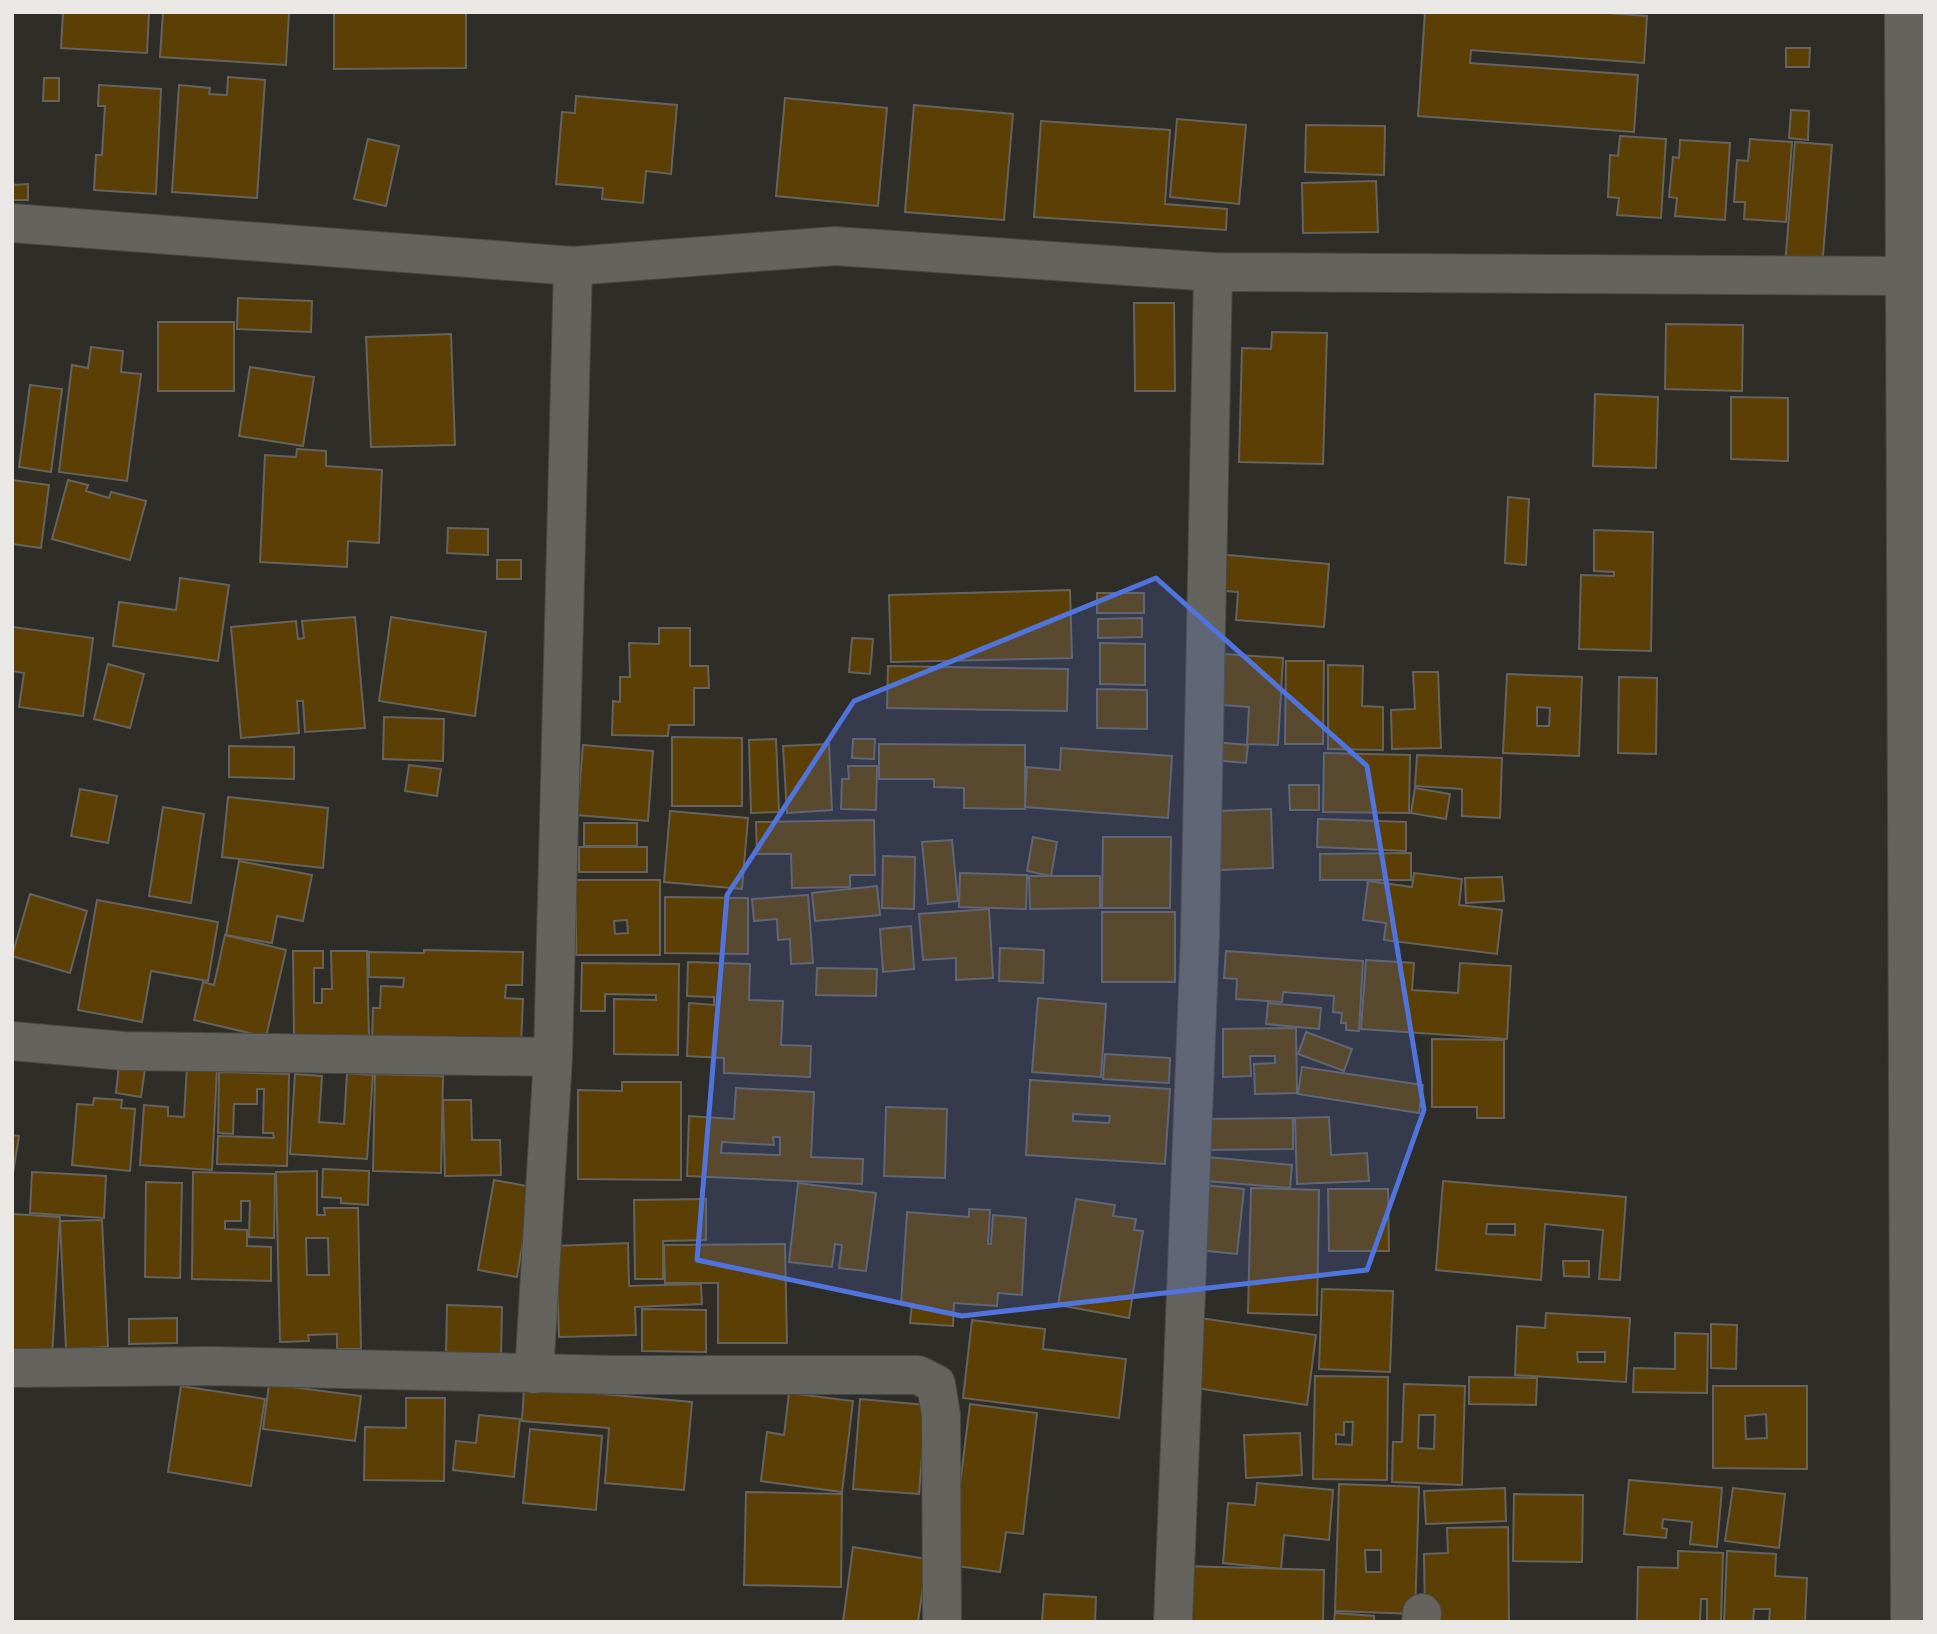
<svg xmlns="http://www.w3.org/2000/svg" width="1937" height="1634" font-family="Barlow,sans-serif">
	<rect width="100%" height="100%" fill="#2f2d28"/>
	<g fill="#5b3f04" stroke="#66635e" stroke-width="2" fill-rule="evenodd">
		<path d="M63,12h86l-2,41 -86,-5z"/>
		<path d="M163,12h126l-3,53 -126,-8z"/>
		<path d="M334,12h132v56l-132,1z"/>
		<path d="M1425,12h169l53,4 -3,47 -173,-13 -1,13 168,12 -4,57 -216,-16z"/>
		<path d="M1786,48h24l-1,19h-23z"/>
		<path d="M228,77l37,3 -8,118 -85,-6 7,-107 31,3 -1,6 18,1z"/>
		<path d="M44,78h15v23h-16z"/>
		<path d="M99,85l62,4 -5,105 -62,-4 2,-35h6l3,-49h-7z"/>
		<path d="M576,96l101,9 -6,69 -25,-3 -3,32 -41,-4 1,-11 -47,-4 6,-72 13,1z"/>
		<path d="M785,98l102,10 -9,98 -102,-10z"/>
		<path d="M914,105l99,9 -9,106 -99,-8z"/>
		<path d="M1791,110l18,1 -1,29 -19,-2z"/>
		<path d="M1177,119l69,6 -7,79 -69,-7z"/>
		<path d="M1041,121l129,9 -5,74 62,5 -1,21 -192,-13z"/>
		<path d="M1306,125l79,1 -1,49 -79,-3z"/>
		<path d="M1620,136l46,3 -5,79 -44,-3 2,-17 -11,-1 2,-42 8,1z"/>
		<path d="M368,139l31,7 -13,60 -32,-7z"/>
		<path d="M1750,139l42,3 -6,80 -42,-3 1,-17h-11l3,-42 11,1z"/>
		<path d="M1680,140l50,3 -5,77 -50,-4 2,-18 -8,-1 4,-40 6,1z"/>
		<path d="M1795,142l37,3 -10,123 -37,-3z"/>
		<path d="M1376,181l2,51 -75,1 -1,-50z"/>
		<path d="M28,184v16h-16v-15z"/>
		<path d="M238,298l74,3 -1,31 -74,-3z"/>
		<path d="M1134,303h40l1,88h-40z"/>
		<rect x="158" y="322" width="76" height="69"/>
		<path d="M1666,324l77,1 -1,66 -77,-2z"/>
		<path d="M1272,332l55,1 -4,131 -84,-2 3,-114 29,1z"/>
		<path d="M451,334l4,111 -84,2 -5,-110z"/>
		<path d="M91,347l32,4 -2,21 20,2 -14,107 -68,-9 13,-107 16,3z"/>
		<path d="M250,367l64,10 -11,69 -64,-10z"/>
		<path d="M30,385l32,4 -11,83 -32,-5z"/>
		<path d="M1595,394l63,3 -2,71 -63,-2z"/>
		<path d="M1731,397l57,1v63l-57,-2z"/>
		<path d="M297,449l29,2v15l56,4 -3,73 -31,-2 -1,26 -87,-5 5,-107 31,2z"/>
		<path d="M12,480l37,5 -8,63 -29,-4z"/>
		<path d="M68,480l20,5 -2,6 23,7 2,-6 35,9 -16,59 -78,-21z"/>
		<path d="M1508,497l21,2 -3,66 -21,-2z"/>
		<path d="M448,528l40,1v26l-41,-2z"/>
		<path d="M1594,530l59,2 -2,119 -72,-2 2,-74 33,1v-4l-20,-1z"/>
		<path d="M1217,554l112,10 -5,63 -88,-7 2,-28 -23,-2z"/>
		<rect x="497" y="560" width="24" height="19"/>
		<path d="M180,578l49,7 -11,76 -105,-15 6,-44 57,8z"/>
		<path d="M1070,590l2,68 -181,4 -2,-67z"/>
		<rect x="1097" y="593" width="47" height="20"/>
		<path d="M355,617l10,111 -60,4 -2,-31h-6l2,32 -58,5 -10,-111 65,-6 2,18 6,-1 -2,-17z"/>
		<path d="M391,617l95,15 -11,84 -96,-15z"/>
		<path d="M1142,618v19l-44,1v-19z"/>
		<path d="M13,627l80,11 -10,78 -64,-9 5,-34 -12,-2z"/>
		<path d="M659,628h31v38h18l1,22h-15v37h-25l-1,11 -56,-1 1,-34 7,1v-25h10l-1,-34 30,1z"/>
		<path d="M852,638l21,1 -3,35 -21,-2z"/>
		<path d="M1100,643l45,1v41l-45,-1z"/>
		<path d="M1224,654l59,4 -5,87 -31,-1 2,-37 -27,-2z"/>
		<path d="M1286,661h38l-1,83h-38z"/>
		<path d="M108,664l36,10 -14,54 -36,-9z"/>
		<path d="M1328,665l35,1 -1,40 21,1v43l-55,-1z"/>
		<path d="M888,666l180,3 -1,42 -180,-3z"/>
		<path d="M1413,672h25l3,76 -49,1 -1,-39 24,-1z"/>
		<path d="M1507,674l75,3 -3,79 -76,-3zM1537,707l13,1 -1,18h-12z"/>
		<path d="M1619,677l38,1 -1,76 -38,-1z"/>
		<path d="M1097,689l50,1v39l-50,-1z"/>
		<path d="M384,717l60,2 -1,42 -60,-2z"/>
		<path d="M672,737l70,1v68h-70z"/>
		<path d="M776,739l3,73 -28,1 -2,-73z"/>
		<path d="M853,739h22l-1,20 -22,-1z"/>
		<path d="M1213,742l35,3 -2,18 -34,-3z"/>
		<path d="M829,744l3,66 -45,3 -4,-67z"/>
		<path d="M879,744l146,1v64l-61,-1v-20l-30,-1v-8h-55z"/>
		<path d="M583,745l70,6 -5,70 -71,-6z"/>
		<path d="M229,746l65,1v32l-65,-2z"/>
		<path d="M1061,748l111,8 -4,62 -143,-11 2,-40 33,3z"/>
		<path d="M1324,753l86,2 -1,58 -86,-1z"/>
		<path d="M1417,755l85,3 -2,60 -38,-2v-27l-47,-3z"/>
		<path d="M409,765l32,4 -4,27 -32,-5z"/>
		<path d="M848,766h29l-1,44 -35,-1 1,-30h7z"/>
		<path d="M1289,785h30v25h-29z"/>
		<path d="M1415,788l35,6 -4,25 -35,-6z"/>
		<path d="M80,789l37,7 -9,47 -37,-7z"/>
		<path d="M228,797l100,11 -5,60 -101,-11z"/>
		<path d="M163,807l41,7 -13,89 -42,-7z"/>
		<path d="M1271,809l2,59 -54,2 -2,-59z"/>
		<path d="M670,811l78,7 -6,71 -78,-7z"/>
		<path d="M1318,819l88,3v29l-89,-4z"/>
		<path d="M874,820l1,55h-25v12l-58,1 -1,-34h-34l-1,-32z"/>
		<rect x="584" y="823" width="53" height="23"/>
		<path d="M1033,837l24,5 -6,34 -24,-5z"/>
		<path d="M1103,837h68l-1,71h-68z"/>
		<path d="M952,840l6,61 -30,3 -6,-62z"/>
		<rect x="579" y="847" width="68" height="25"/>
		<path d="M1411,853v27h-91v-26z"/>
		<path d="M883,856l32,1 -1,52 -32,-1z"/>
		<path d="M239,861l73,14 -9,46 -26,-5 -5,27 -46,-8z"/>
		<path d="M960,873l67,2 -1,34 -67,-2z"/>
		<path d="M1414,873l48,6 -3,26 43,5 -5,44 -113,-14 2,-17 -23,-3 5,-39 44,6z"/>
		<path d="M1029,876h71v32l-70,1z"/>
		<path d="M1502,877l2,24 -38,2 -1,-25z"/>
		<path d="M576,880h84v75h-84zM627,920l1,13 -13,1 -1,-13z"/>
		<path d="M877,886l3,29 -65,6 -3,-28z"/>
		<path d="M30,894l57,17 -17,62 -58,-17z"/>
		<path d="M808,895l5,68 -22,1 -1,-25 -12,1 -1,-21 -23,2 -2,-22z"/>
		<path d="M665,897l83,1v56l-83,-1z"/>
		<path d="M97,900l121,22 -10,59 -57,-10 -9,51 -64,-12z"/>
		<path d="M989,909l4,69 -37,2v-22l-33,2 -4,-46z"/>
		<rect x="1102" y="912" width="73" height="70"/>
		<path d="M911,926l3,43 -31,3 -3,-43z"/>
		<path d="M225,935l61,15 -20,87 -72,-17 9,-38 11,3z"/>
		<path d="M1000,948l44,2 -1,33 -44,-2z"/>
		<path d="M424,950l99,2 -1,33h-16l-1,13 18,1 -2,46 -149,-4 1,-33h7l1,-22 22,1 1,-9 -35,-1v-25l55,1z"/>
		<path d="M293,951h30v17h-9v35h8v-14h10l-1,-38h36l2,86 -75,1z"/>
		<path d="M1226,951l137,10 -4,70 -13,-1v-7h-5l1,-10 -9,-1 1,-16 -51,-4 -1,10 -46,-3 1,-20 -13,-1z"/>
		<path d="M1366,960l48,3 -2,27 46,3 2,-30 51,3 -4,73 -146,-10z"/>
		<path d="M688,962l62,2 -1,36 34,1 -2,44 30,1 -1,31 -86,-4v-15l-37,-2 2,-53 25,2v-8l-27,-1z"/>
		<path d="M582,963l97,1 -1,91 -64,-1v-55l42,1v-5l-51,-1v17h-24z"/>
		<path d="M817,968l60,1 -1,27 -60,-1z"/>
		<path d="M1038,998l68,6 -5,73 -69,-5z"/>
		<path d="M1268,1003l53,5 -2,21 -53,-5z"/>
		<path d="M1296,1028l1,65 -42,1 -1,-30 21,-1v-7h-25l1,20 -28,1v-48z"/>
		<path d="M1306,1032l46,17 -8,22 -46,-17z"/>
		<path d="M1432,1039l72,1v78h-27v-11h-45z"/>
		<path d="M1105,1054l65,4 -1,25 -66,-4z"/>
		<path d="M119,1064l26,4 -4,29 -25,-4z"/>
		<path d="M187,1066l30,2 -5,102 -72,-5 4,-60 24,2v9l16,1z"/>
		<path d="M1302,1067l121,18 -4,28 -121,-19z"/>
		<path d="M219,1072l70,2 -2,92 -70,-2 1,-28 56,2 -1,-5h-10l1,-44h-7v15h-23l-1,30 -15,-1z"/>
		<path d="M347,1073l26,2 -6,84 -77,-5 5,-80 27,2 -3,46 25,2z"/>
		<path d="M375,1074l68,2 -2,97 -68,-2z"/>
		<path d="M1030,1080l140,9 -5,75 -139,-9zM1073,1114l37,2 -1,7 -36,-2z"/>
		<path d="M622,1082h59v98l-103,-1v-89l44,1z"/>
		<path d="M736,1088l78,4 -3,65 52,2 -1,25 -175,-8 2,-60 45,3zM773,1137h7v18l-59,-2 1,-11 52,3z"/>
		<path d="M94,1098l28,2 -1,8 14,1 -5,62 -58,-6 5,-61 16,1z"/>
		<path d="M443,1100h28l1,40h28l1,35 -56,1z"/>
		<path d="M886,1107l61,2 -2,69 -61,-2z"/>
		<path d="M1329,1117l2,38 36,-2 2,28 -72,3 -2,-66z"/>
		<path d="M1293,1118v31l-89,1v-31z"/>
		<path d="M12,1135l7,1 -6,37h-1z"/>
		<path d="M1208,1157l84,8 -2,23 -83,-7z"/>
		<path d="M323,1169l46,2 -1,34 -27,-2v-5l-19,-1z"/>
		<path d="M317,1171v44h8l-1,-7h34l3,141h-24v-15l-29,1 1,6 -29,1 -4,-170zM306,1238h22l1,37h-22z"/>
		<path d="M32,1172l74,4 -2,42 -74,-5z"/>
		<path d="M193,1172l82,2 -1,64 -25,-1 1,-36h-9v20h-16v8l22,1v16l24,1v34l-79,-2z"/>
		<path d="M494,1180l38,7 -15,90 -39,-7z"/>
		<path d="M1443,1181l183,16 -6,83 -21,-1 4,-49 -58,-6 -4,56 -105,-10zM1487,1224h28v11l-29,-1z"/>
		<path d="M146,1182l36,1 -2,95 -35,-1z"/>
		<path d="M798,1183l78,10 -10,78 -27,-3 3,-23 -7,-1 -3,23 -43,-5z"/>
		<path d="M1204,1185l40,4 -7,65 -39,-4z"/>
		<path d="M1251,1188l68,2 -2,125 -69,-2z"/>
		<path d="M1328,1189h60l1,62h-60z"/>
		<path d="M706,1199v41l-43,1v38h-28l-1,-79z"/>
		<path d="M1076,1199l39,6 -2,11 23,3 -2,11 9,1 -14,87 -71,-13z"/>
		<path d="M969,1209l21,1 -2,34h3l2,-29 33,3 -4,77 -24,-2 -1,13 -43,-3 -1,23 -43,-3 2,-19h-11l6,-92 62,5z"/>
		<path d="M12,1214l48,3 -8,141 -40,-2z"/>
		<path d="M102,1220l6,127 -42,2 -6,-128z"/>
		<path d="M628,1243l1,43 72,-2 1,20 -67,3 1,28 -77,2 -3,-91z"/>
		<path d="M785,1244l2,99h-69v-60h-53l-1,-38z"/>
		<path d="M1563,1261h26v16l-25,-1z"/>
		<path d="M1322,1289l71,2 -3,81 -71,-3z"/>
		<path d="M447,1305l55,2 -1,50 -55,-1z"/>
		<path d="M642,1309l64,1v42l-64,-1z"/>
		<path d="M1546,1313l84,5 -4,64 -111,-7 2,-49 28,2zM1577,1352h28v10h-27z"/>
		<path d="M1193,1317l123,18 -9,70 -124,-19z"/>
		<path d="M177,1318v25l-48,1v-25z"/>
		<path d="M972,1320l73,9 -2,20 83,10 -7,59 -156,-20z"/>
		<path d="M1711,1324l26,1 -1,44 -25,-1z"/>
		<path d="M1675,1333l33,1 -1,59 -74,-1 1,-24 41,1z"/>
		<path d="M1315,1376l73,1 -1,103 -74,-1zM1344,1422h9l-1,23 -16,-1v-10l8,1z"/>
		<path d="M1469,1377l68,1 -1,27 -67,-1z"/>
		<path d="M269,1384l92,12 -6,45 -92,-12z"/>
		<path d="M1404,1384l61,2 -3,99 -70,-3 1,-40h9zM1419,1415h16l-1,34 -16,-1z"/>
		<path d="M181,1386l84,13 -14,87 -83,-14z"/>
		<path d="M1713,1386h94v83l-94,-1zM1766,1414l1,24 -21,1 -1,-23z"/>
		<path d="M524,1387l168,15 -8,88 -79,-7 4,-55 -87,-7z"/>
		<path d="M789,1393l64,8 -11,91 -81,-11 6,-49 17,3z"/>
		<path d="M406,1398h39l-1,83 -80,-1 1,-53 41,1z"/>
		<path d="M860,1399l66,6 -7,89 -66,-5z"/>
		<path d="M970,1404l67,9 -14,121 -17,-2 -6,40 -50,-7z"/>
		<path d="M479,1415l41,4 -6,58 -61,-7 3,-29 20,2z"/>
		<path d="M530,1429l72,7 -6,74 -73,-7z"/>
		<path d="M1300,1433l2,42 -56,3 -2,-43z"/>
		<path d="M1629,1480l93,8 -5,59 -27,-3 2,-22 -29,-3 -1,9 5,1 -1,9 -42,-4z"/>
		<path d="M1257,1483l76,7 -4,50 -45,-5 -3,34 -58,-6 5,-60 27,2z"/>
		<path d="M1339,1484l80,3 -4,127 -80,-3zM1365,1550h16v22h-15z"/>
		<path d="M1505,1488l1,33 -80,3 -2,-33z"/>
		<path d="M1733,1488l52,6 -6,54 -54,-7z"/>
		<path d="M746,1492l96,2 -1,93 -97,-2z"/>
		<path d="M1514,1494l69,1 -1,67 -69,-1z"/>
		<path d="M1508,1527l1,95 -84,-1 -1,-67 24,-1 -1,-25z"/>
		<path d="M853,1547l74,12 -9,63h-75z"/>
		<path d="M1678,1551l45,2 -2,69h-14v-23h-6l-1,23h-63l1,-55 40,1z"/>
		<path d="M1727,1551l49,3 -1,22 32,2 -2,44h-36l1,-13h-16l-1,13h-29z"/>
		<path d="M1182,1566l142,4 -1,52h-142z"/>
		<path d="M1044,1594l52,3 -1,25h-53z"/>
		<path d="M1335,1613l39,3v6h-40z"/>
	</g>
	<g fill="none" stroke-linecap="round" stroke-linejoin="round">
		<defs>
			<g id="minor">
				<path d="M1904,12l6,1610"/>
				<path d="M12,223l561,43 262,-20 378,26 692,4"/>
				<path d="M12,1041l112,10 429,6"/>
				<path d="M12,1368l200,-2 405,9h301l18,9 5,31 1,207"/>
				<path d="M534,1374l19,-317 20,-791"/>
				<path d="M1173,1622l27,-686 13,-664"/>
				<path d="M1421,1622l1,-9"/>
			</g>
		</defs>
		<use href="#minor" stroke="#494844" stroke-width="40"/>
		<use href="#minor" stroke="#65635d" stroke-width="38"/>
	</g>
	<path fill="#5074db" fill-opacity="0.2" stroke="#5074db" stroke-width="5" stroke-linejoin="round" d="M1156,578l211,188 57,344 -57,160 -405,46 -265,-56 30,-365 127,-194z"/>
	<rect width="1937" height="1634" fill="none" stroke="#e9e8e5" stroke-width="28"/>
</svg>
